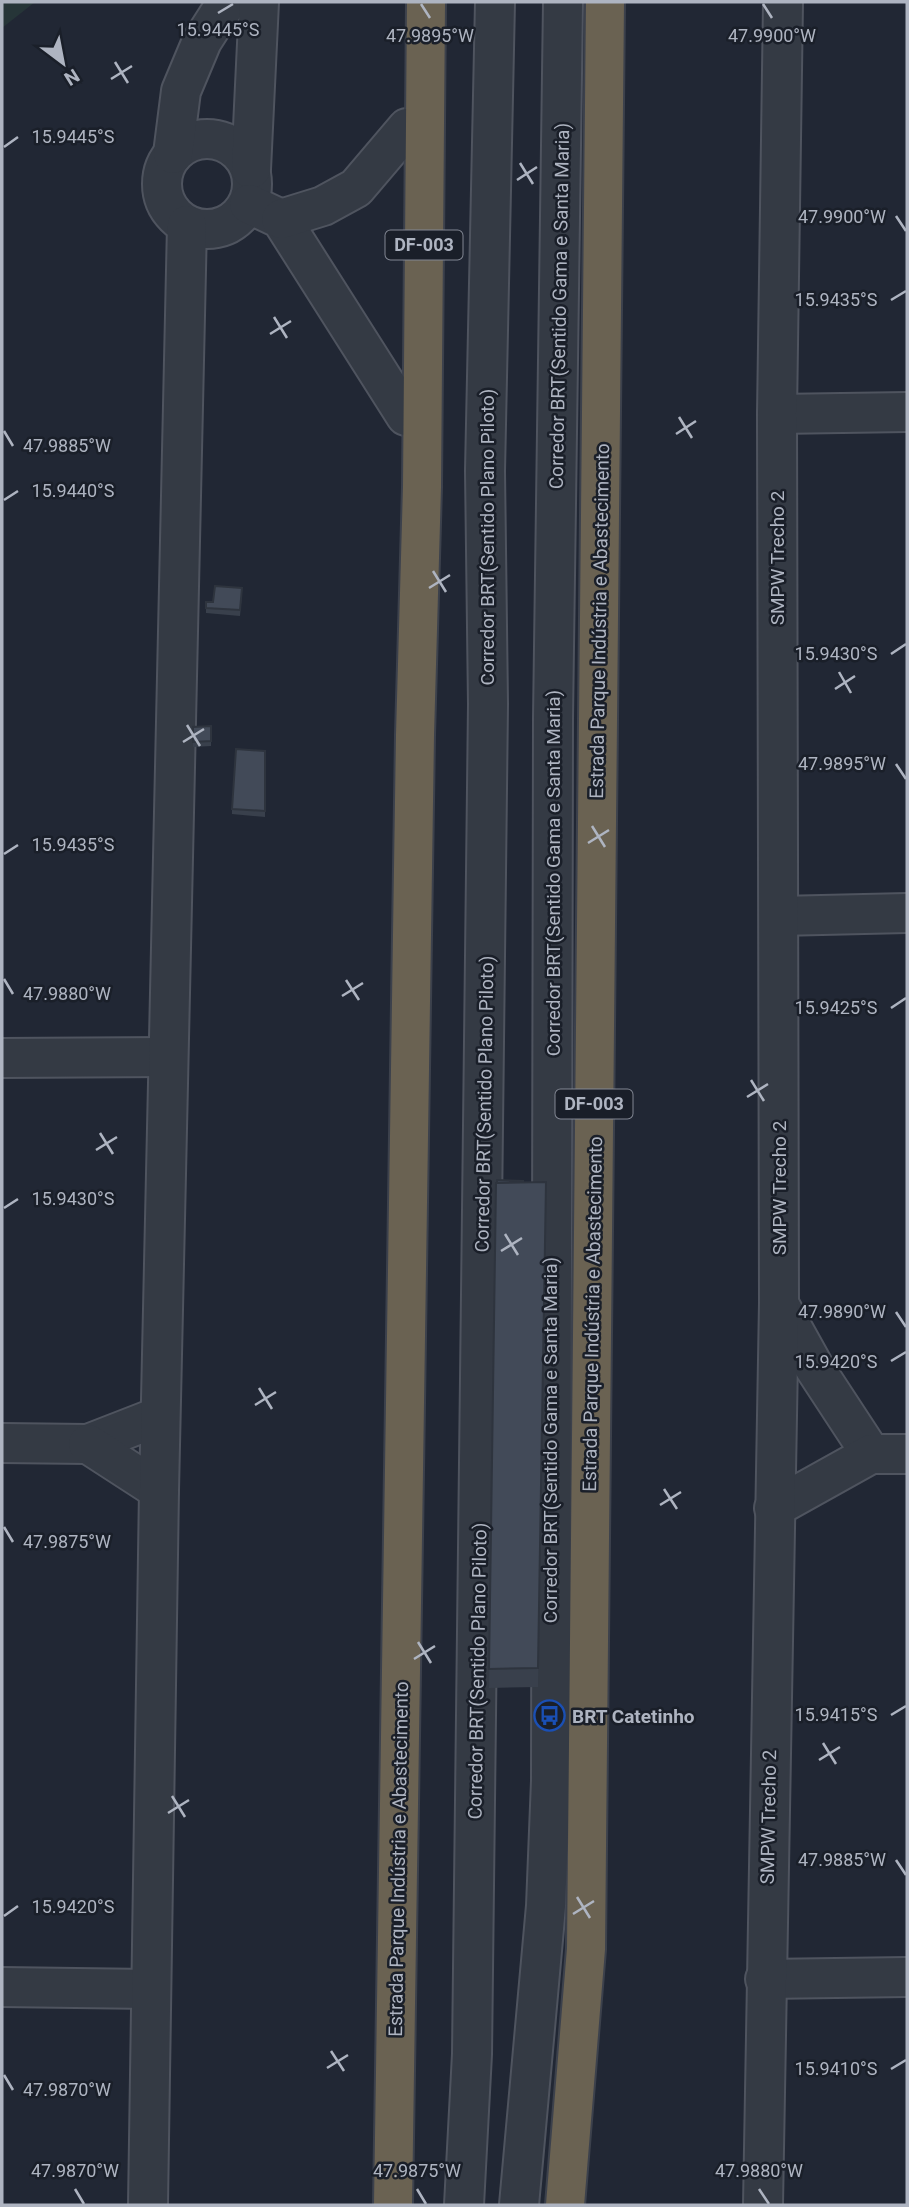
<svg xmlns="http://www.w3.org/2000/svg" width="909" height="2207" font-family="Roboto,sans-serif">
	<rect width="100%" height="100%" fill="#212734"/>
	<path fill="#263538" d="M2,2h33l-33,26z"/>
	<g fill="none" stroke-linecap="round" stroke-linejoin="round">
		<defs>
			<g id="minor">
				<circle cx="207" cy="184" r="45"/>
				<path d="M173,154l8,-63 21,-50 25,-39"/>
				<path d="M251,169l8,-167"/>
				<path d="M249,204l32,15 125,197"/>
				<path d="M281,219l42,-13 33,-18 51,-60"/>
				<path d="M777,414l130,-2"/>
				<path d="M779,916l128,-3"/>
				<path d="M2,1058l166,-1"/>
				<path d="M779,1304l35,63 57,87"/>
				<path d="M2,1443l86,1 72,-28"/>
				<path d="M88,1444l71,46"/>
				<path d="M774,1508l97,-54h36"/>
				<path d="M765,1979l142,-2"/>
				<path d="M2,1987l148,2"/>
				<path d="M148,2205l11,-715 28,-1265"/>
				<path d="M464,2205l8,-151 16,-1350 -3,-233 10,-469"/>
				<path d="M519,2205l27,-299 5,-125 2,-1062 10,-717"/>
				<path d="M763,2205l16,-902 -2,-889 6,-412"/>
			</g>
			<g id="highway">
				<path d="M393,2205l22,-1470 7,-248 4,-485"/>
				<path d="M565,2205l21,-256 19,-1947"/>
			</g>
		</defs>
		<use href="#minor" stroke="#4f545f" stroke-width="42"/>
		<use href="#highway" stroke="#3c414c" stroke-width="42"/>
		<use href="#minor" stroke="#343a44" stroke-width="38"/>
		<use href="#highway" stroke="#6a6252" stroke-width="38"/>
	</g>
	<g fill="#39404c">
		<path d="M242,594l-2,22 -34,-3v-5z"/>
		<path d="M211,726v20l-18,1v-20z"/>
		<path d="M265,751v66l-33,-3v-5z"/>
		<path d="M546,1182l-8,505 -49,1 7,-505z"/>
	</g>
	<g fill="#424a58" stroke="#2e343e" stroke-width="2">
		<path d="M215,586l27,2 -2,22 -34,-2v-6h7z"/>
		<path d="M211,726v15l-18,1v-15z"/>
		<path d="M236,749l29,2v60l-33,-2z"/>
		<path d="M497,1180l26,1v1l-26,1z"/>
		<path d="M546,1182l-8,486 -49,1 7,-486z"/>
	</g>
	<path fill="none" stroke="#aeb4c1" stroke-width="2.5" d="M421,4l9,14M763,4l9,14M218,13l15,-9M115,62l13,21M111,79l21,-13M4,147l14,-10M520,163l13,21M517,180l20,-13M896,216l10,15M891,300l15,-9M274,317l13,21M270,334l21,-13M679,417l13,21M4,431l9,15M676,434l20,-13M4,500l14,-9M433,571l13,21M429,588l21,-13M891,654l15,-10M839,672l12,21M835,689l20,-13M187,725l13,21M183,742l21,-13M896,764l10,15M592,826l13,21M588,843l21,-13M4,854l14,-9M4,979l9,15M346,980l13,20M342,996l21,-13M891,1008l15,-10M751,1080l13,21M747,1097l21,-13M100,1133l13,21M96,1150l21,-13M4,1208l14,-9M505,1234l13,21M501,1251l21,-13M896,1312l10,15M891,1361l15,-9M259,1388l13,21M255,1405l21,-13M664,1489l13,20M660,1505l21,-13M4,1527l9,15M418,1642l13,21M414,1659l21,-13M891,1715l15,-9M823,1743l13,21M819,1760l21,-13M172,1796l13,21M168,1813l21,-13M896,1860l10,15M577,1897l13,21M573,1914l21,-13M4,1916l14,-10M331,2051l13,20M327,2068l21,-13M891,2069l15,-9M4,2075l9,15M75,2189l9,15M417,2189l9,15M759,2189l10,15"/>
	<defs>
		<symbol id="bus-ring" viewBox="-11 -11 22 22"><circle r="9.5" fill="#1a1f29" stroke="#1a4fb4" stroke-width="1.5"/><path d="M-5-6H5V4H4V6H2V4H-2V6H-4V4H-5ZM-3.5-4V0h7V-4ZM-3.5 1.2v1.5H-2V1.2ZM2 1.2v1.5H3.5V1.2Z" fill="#1a4fb4"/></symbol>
	</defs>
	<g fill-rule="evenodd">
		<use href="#bus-ring" x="532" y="1698" width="35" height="35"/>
	</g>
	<g text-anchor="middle" stroke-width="5" stroke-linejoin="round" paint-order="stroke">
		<g fill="#1a1f29" stroke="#828793" stroke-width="2">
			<rect x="385.5" y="230.5" width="77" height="29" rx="5"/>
			<rect x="555.5" y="1089.5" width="77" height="29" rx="5"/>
		</g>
		<g font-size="18" font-weight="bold" fill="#aeb4c1">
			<text x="424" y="251">DF-003</text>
			<text x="594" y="1110">DF-003</text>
		</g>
		<g font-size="19" fill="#aeb4c1" stroke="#1a1f29">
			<text transform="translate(559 306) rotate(-89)" y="7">Corredor BRT(Sentido Gama e Santa Maria)</text>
			<text transform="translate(487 537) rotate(-90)" y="7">Corredor BRT(Sentido Plano Piloto)</text>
			<text transform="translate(777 558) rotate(-90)" y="7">SMPW Trecho 2</text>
			<text transform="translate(599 621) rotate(-89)" y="7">Estrada Parque Indústria e Abastecimento</text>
			<text transform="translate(553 873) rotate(-90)" y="7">Corredor BRT(Sentido Gama e Santa Maria)</text>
			<text transform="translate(484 1104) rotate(-89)" y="7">Corredor BRT(Sentido Plano Piloto)</text>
			<text transform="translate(779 1188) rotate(-90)" y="7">SMPW Trecho 2</text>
			<text transform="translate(592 1314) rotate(-89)" y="7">Estrada Parque Indústria e Abastecimento</text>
			<text transform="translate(550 1440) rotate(-90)" y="7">Corredor BRT(Sentido Gama e Santa Maria)</text>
			<text transform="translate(477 1671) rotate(-89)" y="7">Corredor BRT(Sentido Plano Piloto)</text>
			<text transform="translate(768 1817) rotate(-89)" y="7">SMPW Trecho 2</text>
			<text transform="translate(398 1859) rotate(-89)" y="7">Estrada Parque Indústria e Abastecimento</text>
		</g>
		<g font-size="19" font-weight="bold" fill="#aeb4c1" stroke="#1a1f29" text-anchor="start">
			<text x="572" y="1723">BRT Catetinho</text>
		</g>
	</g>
	<g font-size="18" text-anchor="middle" fill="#aeb4c1" stroke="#1a1f29" stroke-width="5" stroke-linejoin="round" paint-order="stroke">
		<text x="218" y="36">15.9445°S</text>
		<text x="430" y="42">47.9895°W</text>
		<text x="772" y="42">47.9900°W</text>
		<text x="73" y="143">15.9445°S</text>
		<text x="842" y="223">47.9900°W</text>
		<text x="836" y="306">15.9435°S</text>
		<text x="67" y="452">47.9885°W</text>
		<text x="73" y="497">15.9440°S</text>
		<text x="836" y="660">15.9430°S</text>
		<text x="842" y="770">47.9895°W</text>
		<text x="73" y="851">15.9435°S</text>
		<text x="67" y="1000">47.9880°W</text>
		<text x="836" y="1014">15.9425°S</text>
		<text x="73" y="1205">15.9430°S</text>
		<text x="842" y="1318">47.9890°W</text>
		<text x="836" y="1368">15.9420°S</text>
		<text x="67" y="1548">47.9875°W</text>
		<text x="836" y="1721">15.9415°S</text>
		<text x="842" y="1866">47.9885°W</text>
		<text x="73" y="1913">15.9420°S</text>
		<text x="836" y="2075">15.9410°S</text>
		<text x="67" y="2096">47.9870°W</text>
		<text x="75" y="2177">47.9870°W</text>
		<text x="417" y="2177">47.9875°W</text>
		<text x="759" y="2177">47.9880°W</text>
	</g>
	<rect width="909" height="2207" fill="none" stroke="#aeb4c1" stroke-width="7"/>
	<g transform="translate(63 63) rotate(148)" stroke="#1a1f29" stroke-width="5" paint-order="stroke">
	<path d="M0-5L12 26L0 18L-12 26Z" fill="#aeb4c1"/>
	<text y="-10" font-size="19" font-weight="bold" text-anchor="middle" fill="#aeb4c1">N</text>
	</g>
</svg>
